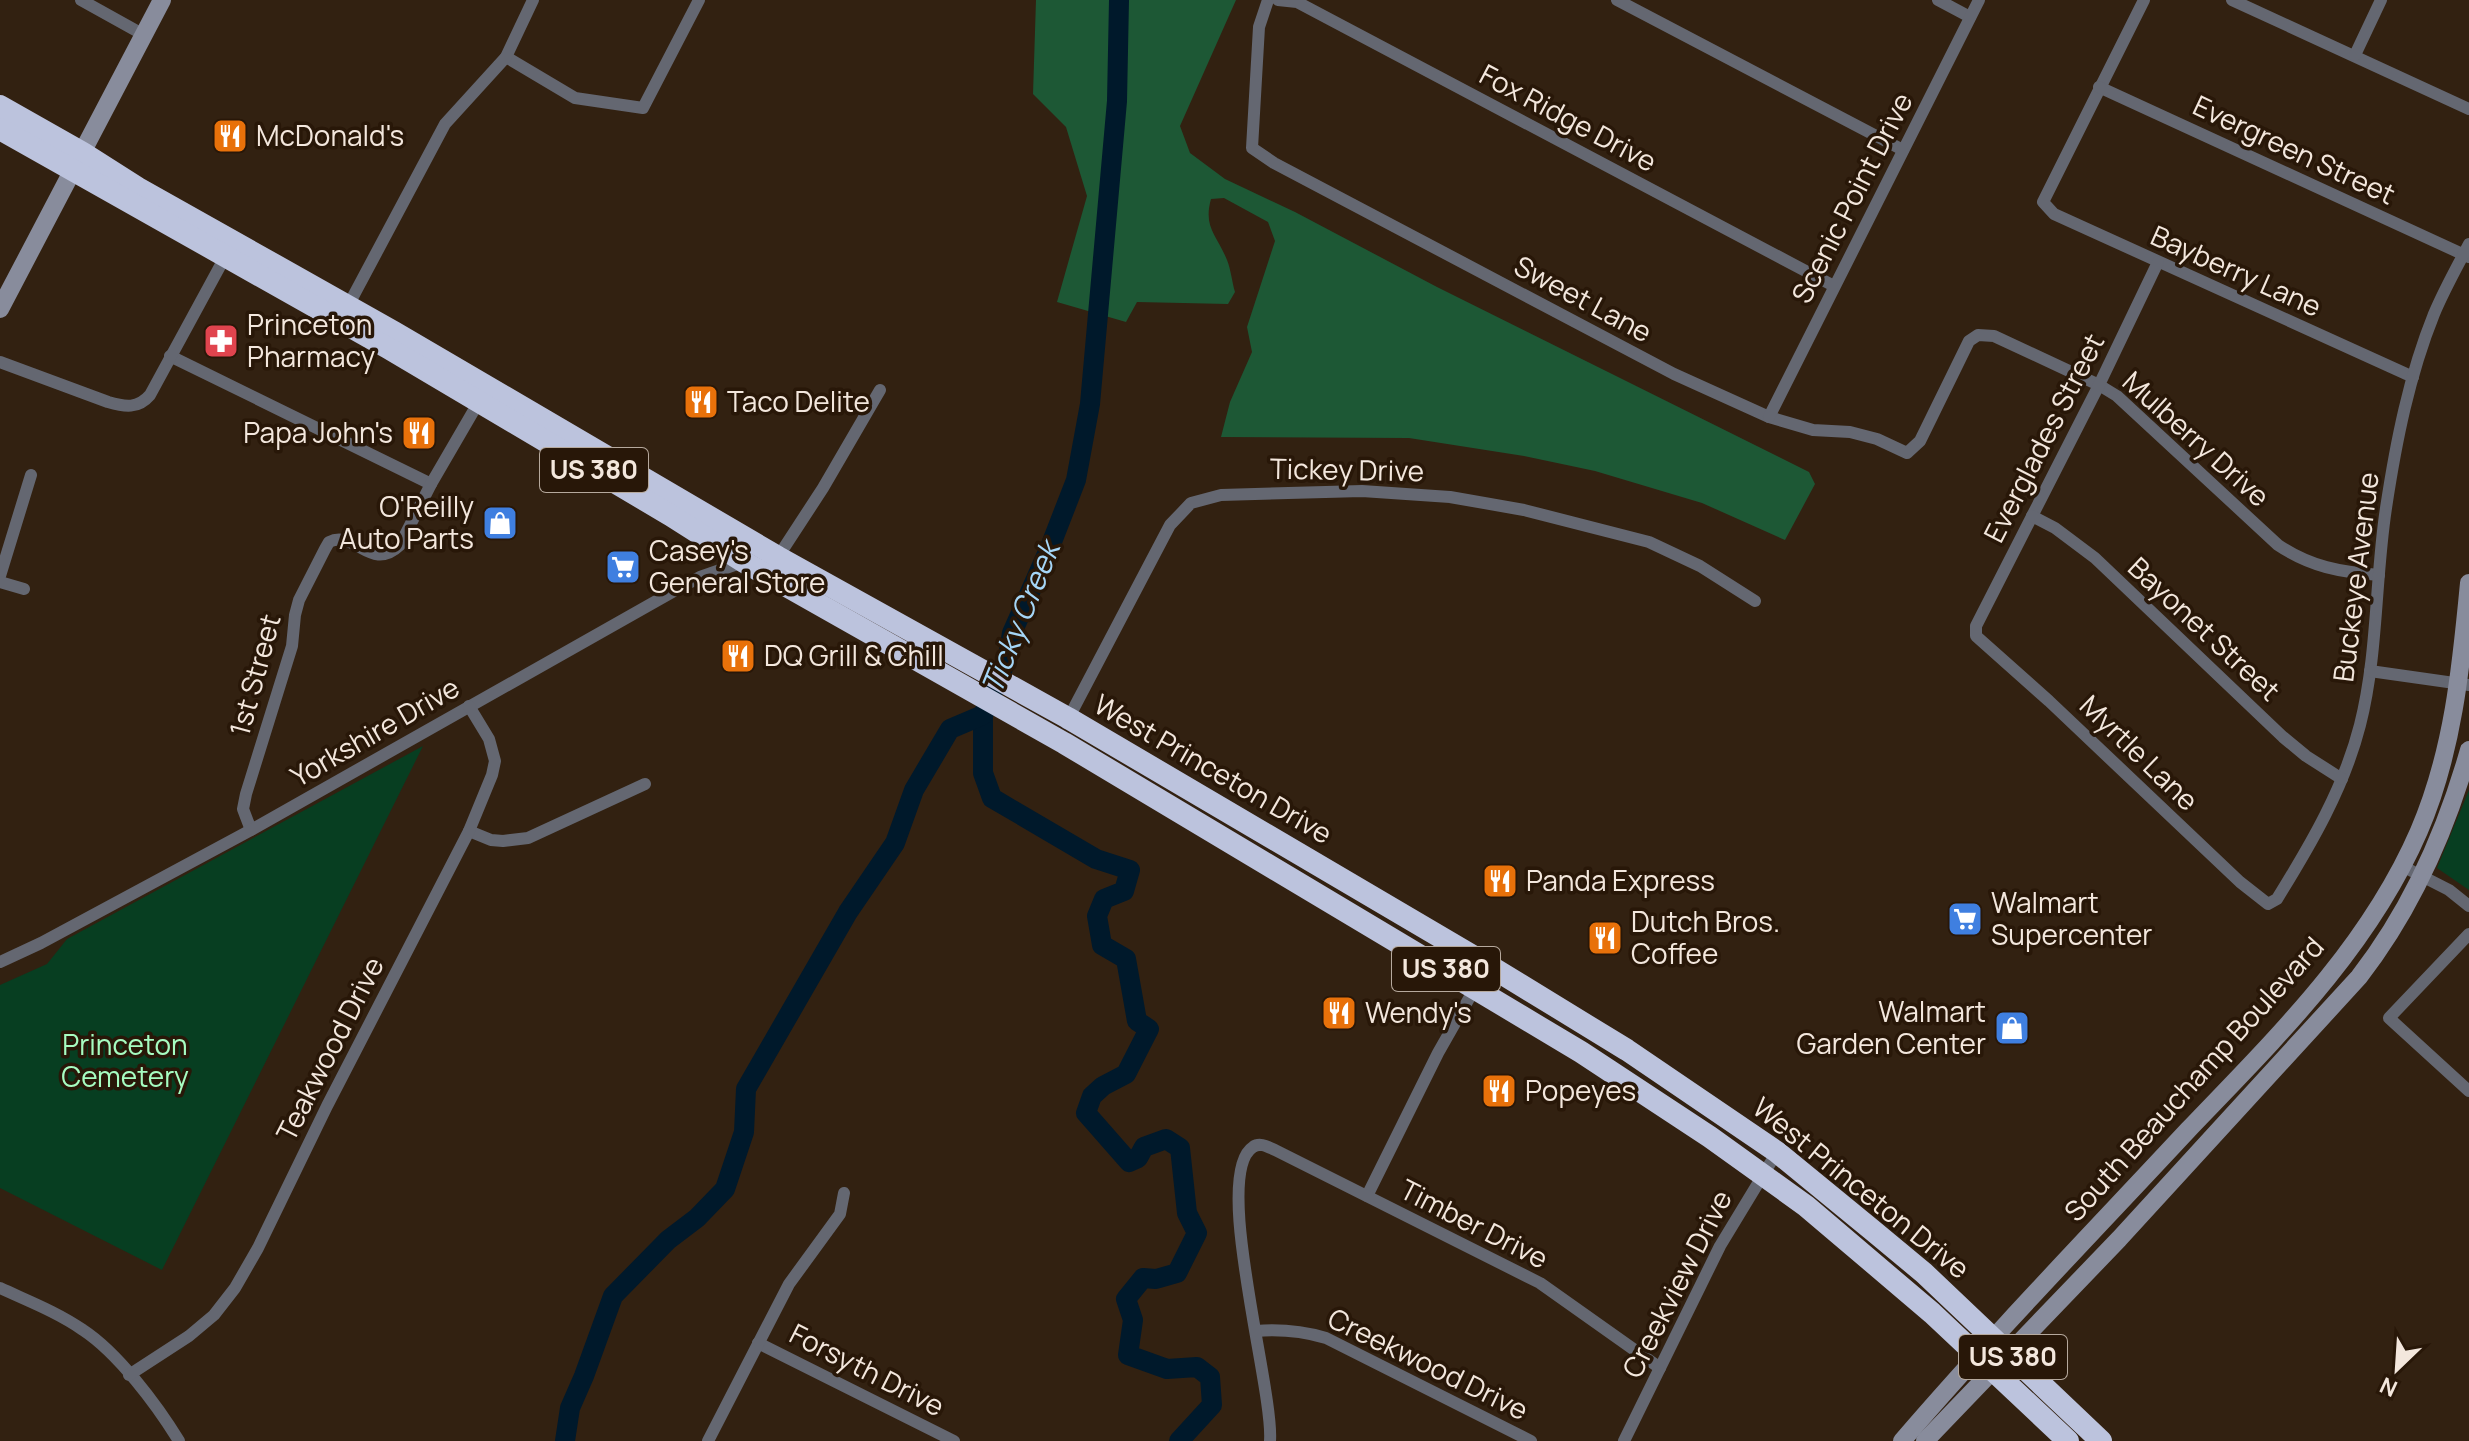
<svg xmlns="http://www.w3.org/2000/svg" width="2469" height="1441" font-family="Manrope,sans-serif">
	<rect width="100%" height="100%" fill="#322111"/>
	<g fill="#073e21">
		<path d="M423,746l-261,524 -162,-82v-203l47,-21 20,-25z"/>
		<path d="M2469,790v100l-32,-22z"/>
	</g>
	<path fill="#1d5835" d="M1036,0h200l-56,126 10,27 35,26 70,33 142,75 372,185 6,12 -30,56 -83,-37 -107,-32 -71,-15 -115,-18 -188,-1 9,-35 22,-50 -5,-25 28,-86 -7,-19 -44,-24 -13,1c-8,29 6,36 16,61 4,10 5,22 8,32l-7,12 -91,-2 -11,20 -69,-20 30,-106 -21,-69 -33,-33z"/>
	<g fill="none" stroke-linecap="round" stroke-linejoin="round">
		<g stroke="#00192b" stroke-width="20">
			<path d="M1119,0l-2,101 -27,303 -14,76 -26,67 -38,86 -4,23 -25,59v58l9,25 104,61 34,11 -6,21 -20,8 -7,17 5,29 24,14 11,62 12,8 -23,45 -23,12 -11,10 -6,17 43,49 9,-4 6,-11 22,-8 14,9 7,65 10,20 -20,40 -21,6 -13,-1 -17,21 7,21 -5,35 39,14 30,-2 13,10 2,28 -33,36"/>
			<path d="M565,1441l5,-33 14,-32 29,-80 55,-56 29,-22 28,-29 19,-57 2,-43 102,-177 47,-69 19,-53 36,-61 33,-14"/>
		</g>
		<g stroke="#646771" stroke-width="12">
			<path d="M81,0l63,35"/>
			<path d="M1268,0l-9,27 -7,121 22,15 400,211 95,43 44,13 37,2 27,7 30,14 13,-12 49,-100 9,-6 16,1 105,49 18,11 161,149c33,22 62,27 101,30"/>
			<path d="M1278,0l19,2 537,284"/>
			<path d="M1617,0l286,150"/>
			<path d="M1938,0l32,17"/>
			<path d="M2144,0l-101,202 11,12 359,163"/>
			<path d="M2232,0l237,109"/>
			<path d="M2355,55l26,-55"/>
			<path d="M506,57l69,41 68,10 56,-108"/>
			<path d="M2099,87l370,170"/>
			<path d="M2158,262l-59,123 -123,241v10l73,65 191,181 28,22 9,-5c34,-55 67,-111 83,-174 18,-71 15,-145 26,-217 10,-66 23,-132 48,-194 10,-24 23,-47 35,-70"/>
			<path d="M348,306l97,-182 61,-67 27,-57"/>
			<path d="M170,356l261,128"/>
			<path d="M0,362l108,40c17,5 30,7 42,-7l75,-138"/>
			<path d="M1769,417l210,-417"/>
			<path d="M2032,516l23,12 40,30 188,179 23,19 36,23"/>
			<path d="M773,558l5,-1 45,-69 57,-98"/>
			<path d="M0,576l31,-101"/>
			<path d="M0,582l24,7"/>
			<path d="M2370,671l99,14"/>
			<path d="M1066,723l104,-198 21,-22 30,-8 141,-4 88,6 74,13 125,32 51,24 55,35"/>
			<path d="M251,830l-8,-21 3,-15 46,-148 3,-31 4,-15 26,-51 4,-7c26,-13 42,31 71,3l31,-61 50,-86"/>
			<path d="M469,831l22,9 12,1 25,-3 117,-54"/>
			<path d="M2402,866l47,24 20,16"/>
			<path d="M2469,934l-80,84 80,73"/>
			<path d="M0,962l41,-19 210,-113 423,-239 26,-14 43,-15"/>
			<path d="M1367,1196l71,-143 50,-88"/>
			<path d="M0,1288c28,13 57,24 83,42 35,23 74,75 96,111"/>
			<path d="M1256,1331c25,-2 46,0 70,7l205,103"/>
			<path d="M758,1343l196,98"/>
			<path d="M129,1375l60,-39 25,-21 21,-27 23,-40 69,-142 142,-275 23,-56 3,-14 -6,-22 -20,-33"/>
			<path d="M708,1441l81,-157 51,-70 4,-21"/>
			<path d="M1270,1441c4,-52 -59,-267 -17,-294 7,-5 15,0 22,3l265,133 120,85"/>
			<path d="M1624,1441l96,-195 57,-94"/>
		</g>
		<g stroke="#888c9c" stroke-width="18">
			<path d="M0,309l162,-309"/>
			<path d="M1902,1441c92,-107 190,-208 286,-311 87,-91 180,-181 231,-299 34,-79 42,-163 50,-248"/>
			<path d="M1925,1441l194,-202 240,-262c52,-67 87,-146 110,-227"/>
		</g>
		<g stroke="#bcc3dd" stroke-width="22">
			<path d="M0,106l83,47 55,35 256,144 384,225 290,161 420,247 139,85 150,102 94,77 53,44 177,168"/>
			<path d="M0,129l388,219 282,167 74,47 320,181 517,309 129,85 96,69 126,107 136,128"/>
		</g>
	</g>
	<defs>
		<symbol id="restaurant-square" viewBox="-11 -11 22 22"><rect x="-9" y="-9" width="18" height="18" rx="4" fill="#e8710a" stroke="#281708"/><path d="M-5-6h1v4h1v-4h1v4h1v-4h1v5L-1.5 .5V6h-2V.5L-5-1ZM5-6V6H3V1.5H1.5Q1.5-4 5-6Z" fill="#fff"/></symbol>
		<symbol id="pharmacy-square" viewBox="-11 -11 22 22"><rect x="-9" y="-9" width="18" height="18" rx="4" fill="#e0444e" stroke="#281708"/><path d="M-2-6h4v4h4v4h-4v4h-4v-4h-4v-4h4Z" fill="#fff"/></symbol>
		<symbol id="shop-square" viewBox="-11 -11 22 22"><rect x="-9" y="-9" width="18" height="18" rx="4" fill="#3f7fe0" stroke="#281708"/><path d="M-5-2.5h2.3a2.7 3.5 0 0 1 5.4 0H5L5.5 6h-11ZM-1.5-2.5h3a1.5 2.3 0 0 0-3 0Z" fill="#fff"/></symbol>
		<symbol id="supermarket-square" viewBox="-11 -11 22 22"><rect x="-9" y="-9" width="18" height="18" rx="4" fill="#3f7fe0" stroke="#281708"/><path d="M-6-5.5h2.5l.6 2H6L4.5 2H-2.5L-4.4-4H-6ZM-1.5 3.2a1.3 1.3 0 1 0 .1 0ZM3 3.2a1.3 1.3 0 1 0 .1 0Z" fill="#fff"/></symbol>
	</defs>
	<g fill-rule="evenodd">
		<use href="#restaurant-square" x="210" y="116" width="40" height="40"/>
		<use href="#pharmacy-square" x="201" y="321" width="40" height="40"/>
		<use href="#restaurant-square" x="681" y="382" width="40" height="40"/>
		<use href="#restaurant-square" x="399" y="413" width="40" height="40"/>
		<use href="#shop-square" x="480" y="503" width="40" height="40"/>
		<use href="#supermarket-square" x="603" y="547" width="40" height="40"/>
		<use href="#restaurant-square" x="718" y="636" width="40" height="40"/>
		<use href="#restaurant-square" x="1480" y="861" width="40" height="40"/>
		<use href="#supermarket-square" x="1945" y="899" width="40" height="40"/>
		<use href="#restaurant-square" x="1585" y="918" width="40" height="40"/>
		<use href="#restaurant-square" x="1319" y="993" width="40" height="40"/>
		<use href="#shop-square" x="1992" y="1008" width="40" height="40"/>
		<use href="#restaurant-square" x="1479" y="1071" width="40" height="40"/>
	</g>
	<g text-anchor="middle" stroke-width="7" stroke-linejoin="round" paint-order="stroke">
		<g fill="#281708" stroke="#b6a99d" stroke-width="2">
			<rect x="540" y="448" width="108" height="44" rx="6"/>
			<rect x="1392" y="947" width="108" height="44" rx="6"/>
			<rect x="1959" y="1335" width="108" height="44" rx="6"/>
		</g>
		<g font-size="26" font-weight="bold" fill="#f3e7dd">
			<text x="594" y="479">US 380</text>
			<text x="1446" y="978">US 380</text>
			<text x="2013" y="1366">US 380</text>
		</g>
		<g font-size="28" fill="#f3e7dd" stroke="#281708">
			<text transform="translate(1568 118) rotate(28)" y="10">Fox Ridge Drive</text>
			<text transform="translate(2294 150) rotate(25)" y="10">Evergreen Street</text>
			<text transform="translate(1852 198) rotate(-63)" y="10">Scenic Point Drive</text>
			<text transform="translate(2236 271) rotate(24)" y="10">Bayberry Lane</text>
			<text transform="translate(1583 299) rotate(28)" y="10">Sweet Lane</text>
			<text transform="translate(2044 438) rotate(-63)" y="10">Everglades Street</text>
			<text transform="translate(2196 439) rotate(42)" y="10">Mulberry Drive</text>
			<text transform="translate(1347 470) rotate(1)" y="10">Tickey Drive</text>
			<text transform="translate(2356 577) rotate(-83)" y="10">Buckeye Avenue</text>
			<text transform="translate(2204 629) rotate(43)" y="10">Bayonet Street</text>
			<text transform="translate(255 675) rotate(-75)" y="10">1st Street</text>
			<text transform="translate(375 732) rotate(-30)" y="10">Yorkshire Drive</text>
			<text transform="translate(2139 753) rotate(44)" y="10">Myrtle Lane</text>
			<text transform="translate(1213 769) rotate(30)" y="10">West Princeton Drive</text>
			<text transform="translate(330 1049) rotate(-63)" y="10">Teakwood Drive</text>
			<text transform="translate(2194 1079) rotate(-48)" y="10">South Beauchamp Boulevard</text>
			<text transform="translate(1861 1188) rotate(39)" y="10">West Princeton Drive</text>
			<text transform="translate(1474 1224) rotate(27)" y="10">Timber Drive</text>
			<text transform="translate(1677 1284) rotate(-63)" y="10">Creekview Drive</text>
			<text transform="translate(1428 1364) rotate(26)" y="10">Creekwood Drive</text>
			<text transform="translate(867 1370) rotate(27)" y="10">Forsyth Drive</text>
		</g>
		<g font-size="28" fill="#f3e7dd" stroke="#281708" text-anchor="start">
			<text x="256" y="146">McDonald's</text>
			<text x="247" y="335">Princeton<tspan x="247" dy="32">Pharmacy</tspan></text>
			<text x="727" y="412">Taco Delite</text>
			<text x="393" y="443" text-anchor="end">Papa John's</text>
			<text x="474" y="517" text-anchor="end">O'Reilly<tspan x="474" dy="32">Auto Parts</tspan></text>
			<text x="649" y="561">Casey's<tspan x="649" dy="32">General Store</tspan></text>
			<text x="764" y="666">DQ Grill &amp; Chill</text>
			<text x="1526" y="891">Panda Express</text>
			<text x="1991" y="913">Walmart<tspan x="1991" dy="32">Supercenter</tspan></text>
			<text x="1631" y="932">Dutch Bros.<tspan x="1631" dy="32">Coffee</tspan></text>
			<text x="1986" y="1022" text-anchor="end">Walmart<tspan x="1986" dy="32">Garden Center</tspan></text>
			<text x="1365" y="1023">Wendy's</text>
			<text x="1525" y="1101">Popeyes</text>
		</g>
		<g font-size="28" fill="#a6fcc1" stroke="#281708">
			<text x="125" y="1055">Princeton<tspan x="125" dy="32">Cemetery</tspan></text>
		</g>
		<g font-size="30" font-style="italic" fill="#a5d6f7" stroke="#281708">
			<text transform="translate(1021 618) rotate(-68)" y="10">Ticky Creek</text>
		</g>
	</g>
	<g transform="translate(2397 1369) rotate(205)" stroke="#281708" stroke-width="6" paint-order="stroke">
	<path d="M0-6L14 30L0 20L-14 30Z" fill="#f3e7dd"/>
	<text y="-12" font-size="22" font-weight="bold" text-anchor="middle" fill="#f3e7dd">N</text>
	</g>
</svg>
